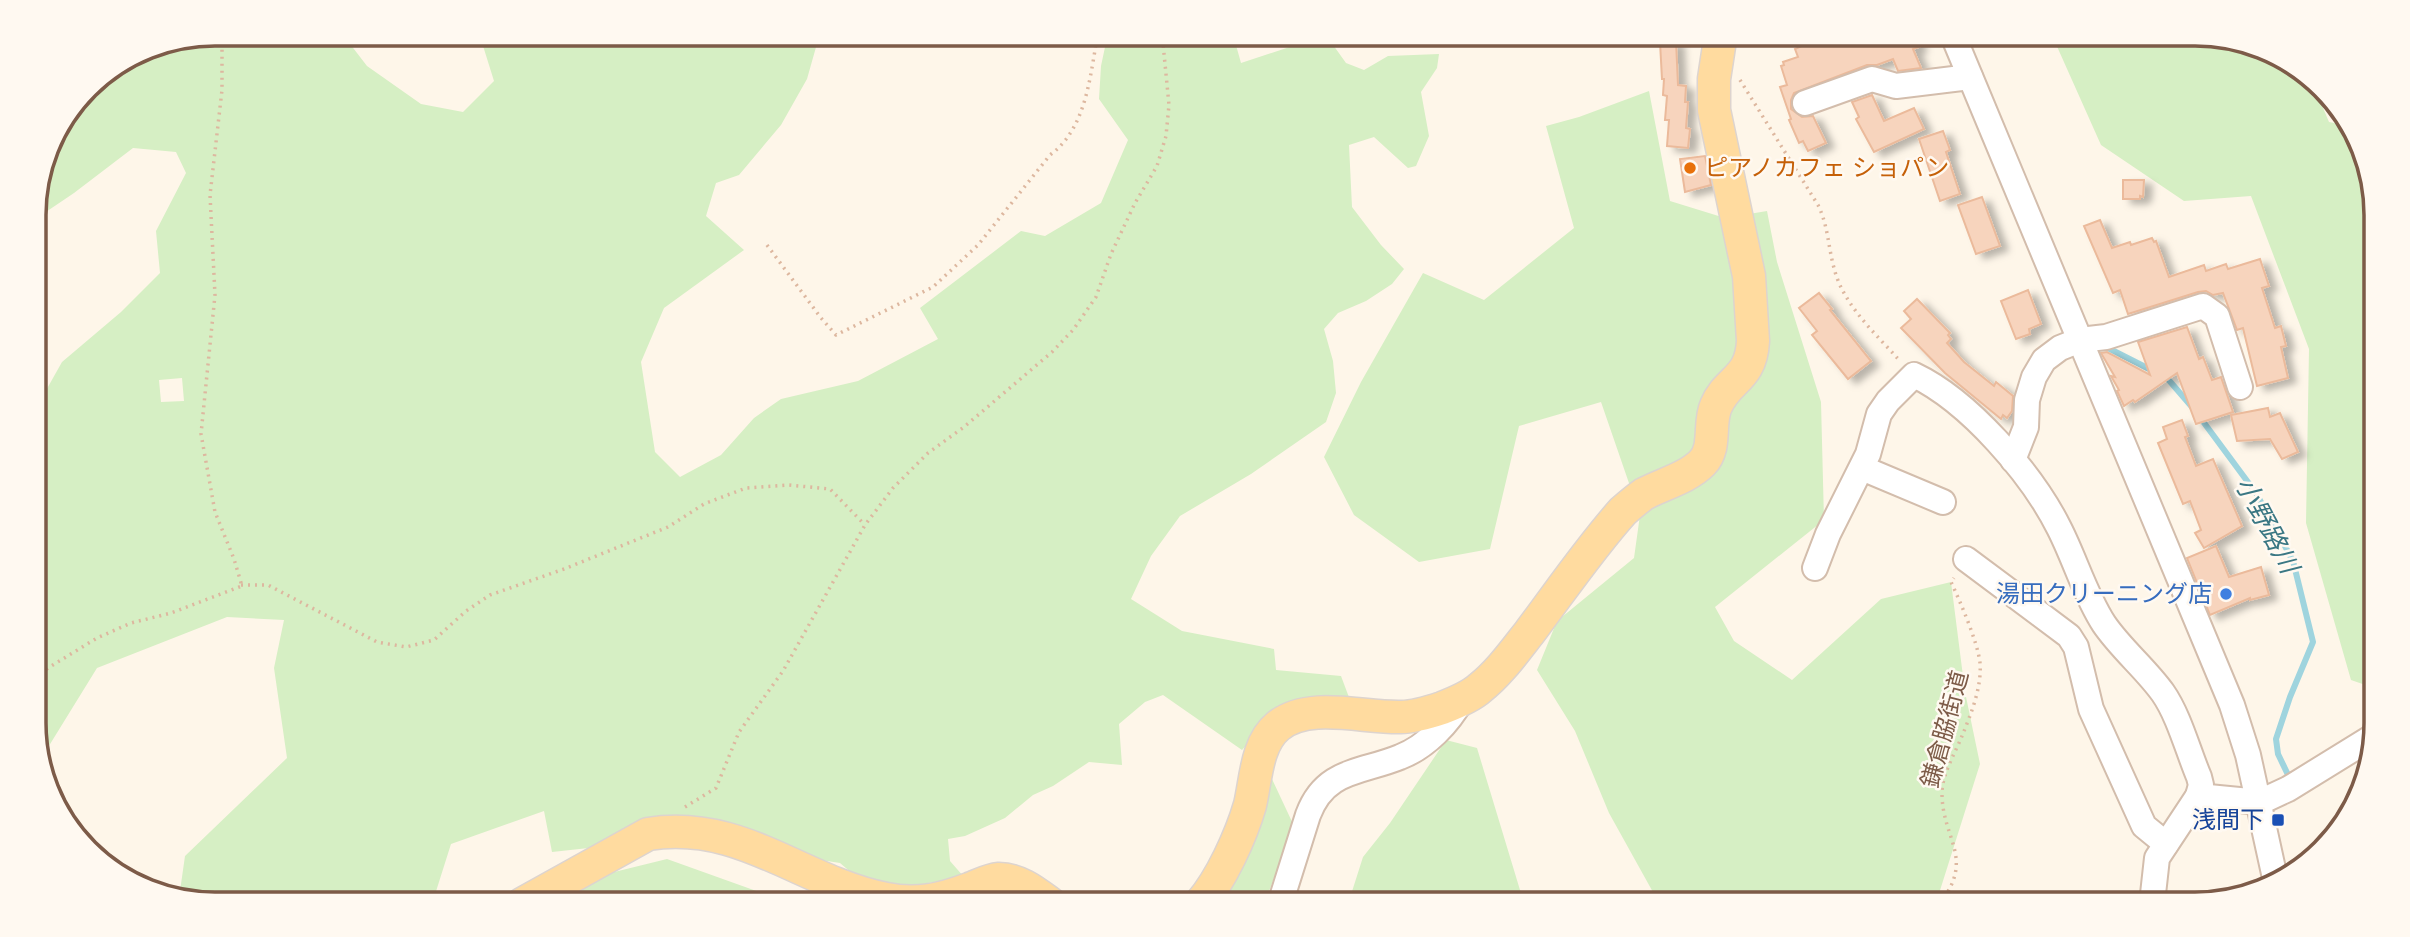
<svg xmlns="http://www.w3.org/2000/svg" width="2410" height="937" font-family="Lato,'Noto Sans JP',sans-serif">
	<defs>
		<filter id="shadow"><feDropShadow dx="8" dy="4.5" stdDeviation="3.5" flood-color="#0004"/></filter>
	</defs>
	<rect width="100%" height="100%" fill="#fef6e9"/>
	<g fill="#d6efc4" fill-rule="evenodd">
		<path d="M215,33h134l-2,7 20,26 54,38 42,8 31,-31 -15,-48h341l-13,46 -26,46 -42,50 -23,8 -10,33 38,34 -80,58 -23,54 14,90 25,25 41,-22 33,-37 27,-19 77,-18 80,-42 -18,-31 101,-77 24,5 56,-33 27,-63 -29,-41 2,-33 7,-33h129l-3,5 7,25 85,-28 20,28 18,7 24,-14 51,-2 -2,14 -16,24 8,44 -13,30 -8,2 -34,-31 -25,8 3,62 29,38 23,24 -12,15 -26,17 -28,12 -14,16 9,32 3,32 -10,29 -75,52 -71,42 -29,40 -20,43 51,32 92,18 2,21 65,6 9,24 -66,4 -42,46 -79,-55 -18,7 -26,22 3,41 -33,-3 -36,24 -20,9 -28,23 -40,18 -17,3 2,22 14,16 -90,15 -34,-29 -52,-8 -62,-22 -174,19 -8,-41 -93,33 -19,60h-217l-36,-6 6,-42 102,-98 -13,-90 10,-48 -57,-3 -130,51 -58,94 -2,-5 -2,-347 27,-48 59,-50 39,-39 -4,-42 30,-58 -10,-21 -43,-4 -59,45 -40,27v-18l18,-67 43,-56 51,-32zM182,378l2,23 -23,1 -2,-22z"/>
		<path d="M2051,33h144l59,10 58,39 17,40 16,3 30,66 2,498 -26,-9 -45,-157 3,-174 -58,-153 -67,5 -83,-56z"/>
		<path d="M1649,91l21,110 55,17 42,-7 10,51 44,140 3,118 -109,87 19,34 58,39 89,-81 70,-17 14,110 15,72 -44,139h-277l-50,-90 -34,-82 -38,-61 20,-49 77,-63 6,-43 -39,-113 -82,24 -29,123 -71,13 -65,-47 -30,-58 37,-75 62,-109 61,27 90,-72 -28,-102 33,-9z"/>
		<path d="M1446,740l31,8 43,142 10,14h-182l15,-47 27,-34z"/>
		<path d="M1272,779l22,47 -30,78h-63z"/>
		<path d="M667,859l126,45h-238l47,-29z"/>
	</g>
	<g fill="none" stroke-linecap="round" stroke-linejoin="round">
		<g stroke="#9fd4de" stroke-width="6">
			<path d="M2102,345l65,33 25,29"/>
			<path d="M2199,416l57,77 37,68 20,81 -23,55 -14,42 2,15 13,27"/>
		</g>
	</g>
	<g fill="#f7d4bd" stroke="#ebba9b" stroke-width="2" filter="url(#shadow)">
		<path d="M1801,33h24l4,12 31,-12h53l6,14 -6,2 8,19 -23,3 -5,-12 -16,6h-10l-73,28 -3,7v9l11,8 11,-1 13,27 -18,8 -5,-10 -4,2 -10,-23 2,-1 -11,-32 7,-2 -6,-19 3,-1 -1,-3 15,-5 -3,-8 9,-4z"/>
		<path d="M1676,41l2,44 8,1 -1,16h3l-2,26 4,1 -2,19 -21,-2 2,-26h-4l2,-24 -4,-1 1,-16h-2l-2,-37z"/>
		<path d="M1872,95l12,26 30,-13 10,21 -50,23 -18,-33 3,-2 -7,-15z"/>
		<path d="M1943,131l7,19 -4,2 14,42 -20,7 -21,-62z"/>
		<path d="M1705,156l6,29 -26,7 -5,-33z"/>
		<path d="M2123,180h21l-1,17 -3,-1v3h-17z"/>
		<path d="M1982,197l18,49 -24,8 -18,-49z"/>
		<path d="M2100,220l12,28 18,-6 1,3 21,-7 2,4 2,-1 13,36 35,-12 2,6 20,-7 2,5 32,-10 9,27 -7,2 13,40 6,-2 5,20 -5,1 7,31 -31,8 -14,-58 -6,2 -14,-37 -10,2 -7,-4 -8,1 -70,22 -8,-24 -7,3 -29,-67z"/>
		<path d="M2028,290l13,34 -12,5 1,5 -14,5 -15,-38z"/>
		<path d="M1819,293l13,16 -2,1 41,51 -23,18 -36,-44 5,-4 -18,-23z"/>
		<path d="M1917,299l33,34 -2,2 3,4 -4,4 17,19 30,24 2,-4 17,14 -1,15 -5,7 -4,-3 -2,4 -56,-46 -44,-45 10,-9 -7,-8z"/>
		<path d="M2187,327l12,32 4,-2 9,23 9,-3 12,35 -37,12 -19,-51 -42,29 -2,-2 -9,6 -7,-15 2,-1 -8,-14 4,1 -14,-24 6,-1 43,23 -12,-33z"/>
		<path d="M2268,408l2,9 10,-4 18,39 -16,7 -12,-20 -33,2 -6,-26z"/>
		<path d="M2182,420l6,16 -3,1 11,29 17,-7 29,67 -38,22 -9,-15 6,-3 -11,-29 -7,3 -25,-61 9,-4 -4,-12z"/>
		<path d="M2216,546l13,31 32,-10 8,28 -19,5v-2l-40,17 -23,-57z"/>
	</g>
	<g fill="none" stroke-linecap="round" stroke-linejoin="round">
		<defs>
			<g id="minor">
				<path d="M1952,33l280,672 16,50 27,123"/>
				<path d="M1805,103l67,-24 24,7 74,-9"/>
				<path d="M2013,460l13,-33 1,-27 7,-23 10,-17 16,-12 20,-8 26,-3 97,-31 14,10 23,71"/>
				<path d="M1862,468l81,34"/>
				<path d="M1966,559l103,77 7,11 15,62 53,117 22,18"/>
				<path d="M1815,568l13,-34 40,-80 11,-40 9,-13 26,-26c55,26 118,99 145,153 16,31 26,67 45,96 17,25 42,45 59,69 16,23 25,58 36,84l2,8 -3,11"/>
				<path d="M2152,903l5,-45 41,-62 62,6 28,-13 86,-53"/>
				<path d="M1280,904l28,-89c17,-46 53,-42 92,-58 26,-10 49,-34 62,-58"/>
			</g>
			<g id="major">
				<path d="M522,904l126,-70c93,-15 153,48 238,65 30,6 54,1 83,-10 9,-3 19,-9 30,-10 20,0 37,14 52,25"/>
				<path d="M1200,904c21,-24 41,-68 50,-99 6,-25 6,-61 28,-79 31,-25 84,-8 123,-9 13,0 29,-5 41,-9 13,-5 28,-11 38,-20 19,-15 34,-36 49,-55 31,-41 60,-84 94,-122 7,-6 14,-12 21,-17 19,-10 43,-16 58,-31 15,-15 6,-39 14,-57 12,-28 35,-26 37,-65l-4,-65 -35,-166v-31l7,-46"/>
			</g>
		</defs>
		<use href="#minor" stroke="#d3bdac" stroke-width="28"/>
		<use href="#major" stroke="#ddd4cf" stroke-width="35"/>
		<g stroke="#ddb79f" stroke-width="3.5" stroke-dasharray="2 5" stroke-linecap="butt">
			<path d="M1740,80l78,125c10,20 10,41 16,63 9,37 42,66 66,93"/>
			<path d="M767,245l54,73 15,17 97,-48 45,-42 72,-90c37,-27 40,-80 48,-122"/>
			<path d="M241,585h27l109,57 29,5 28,-7 32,-29 24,-16 74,-26 104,-42 36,-23 42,-16 43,-3 41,4 35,36"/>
			<path d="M36,679l12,-11 49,-30 34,-15 40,-10 71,-27 -8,-27 -19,-47 -14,-78 14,-139 -5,-100 12,-105v-57"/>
			<path d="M685,807l31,-19 23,-56 44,-61 82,-146 28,-37 35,-35 36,-26 88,-75 21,-22 23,-33 15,-43 24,-51 22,-37 9,-30 3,-31 -7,-72"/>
			<path d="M1940,903c36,-46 1,-64 2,-112 1,-18 13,-38 20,-55 9,-22 20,-49 18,-73 -2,-20 -20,-62 -29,-81l3,-4"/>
		</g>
		<use href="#minor" stroke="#fff" stroke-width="24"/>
		<use href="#major" stroke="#ffdb9f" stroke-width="32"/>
	</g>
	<circle fill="#e8710a" stroke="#fff9f1" stroke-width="2.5" cx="1690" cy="168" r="7"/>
	<circle fill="#3f7fe0" stroke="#fff9f1" stroke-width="2.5" cx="2226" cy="594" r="7"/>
	<rect fill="#1a4fb4" stroke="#fff9f1" stroke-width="2.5" x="2271" y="813" width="14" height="14" rx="3.5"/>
	<g text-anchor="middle" stroke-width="5" stroke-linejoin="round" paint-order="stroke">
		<g font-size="24" fill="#c56008" stroke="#fff9f1" text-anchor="start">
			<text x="1704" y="176">ピアノカフェ ショパン</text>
		</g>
		<g font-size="24" fill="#366cbe" stroke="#fff9f1" text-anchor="end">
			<text x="2212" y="602">湯田クリーニング店</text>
		</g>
		<g font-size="24" fill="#7d5b48" stroke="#fff9f1">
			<text transform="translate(1945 729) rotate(-75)" y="8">鎌倉脇街道</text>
		</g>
		<g font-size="24" fill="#164399" stroke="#fff9f1" text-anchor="end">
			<text x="2264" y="828">浅間下</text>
		</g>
		<g font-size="26" font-style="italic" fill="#3a7783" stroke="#fff9f1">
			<text transform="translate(2267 525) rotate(62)" y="9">小野路川</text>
		</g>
	</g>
	<path d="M0 0H2410V937H0ZM215 46H2195A169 169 0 0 1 2364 215V723A169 169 0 0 1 2195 892H215A169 169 0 0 1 46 723V215A169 169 0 0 1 215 46Z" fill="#fff9f1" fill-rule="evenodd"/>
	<path fill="none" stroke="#7d5b48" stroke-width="3.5" d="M215 46H2195A169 169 0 0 1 2364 215V723A169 169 0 0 1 2195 892H215A169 169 0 0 1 46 723V215A169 169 0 0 1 215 46Z"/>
</svg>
